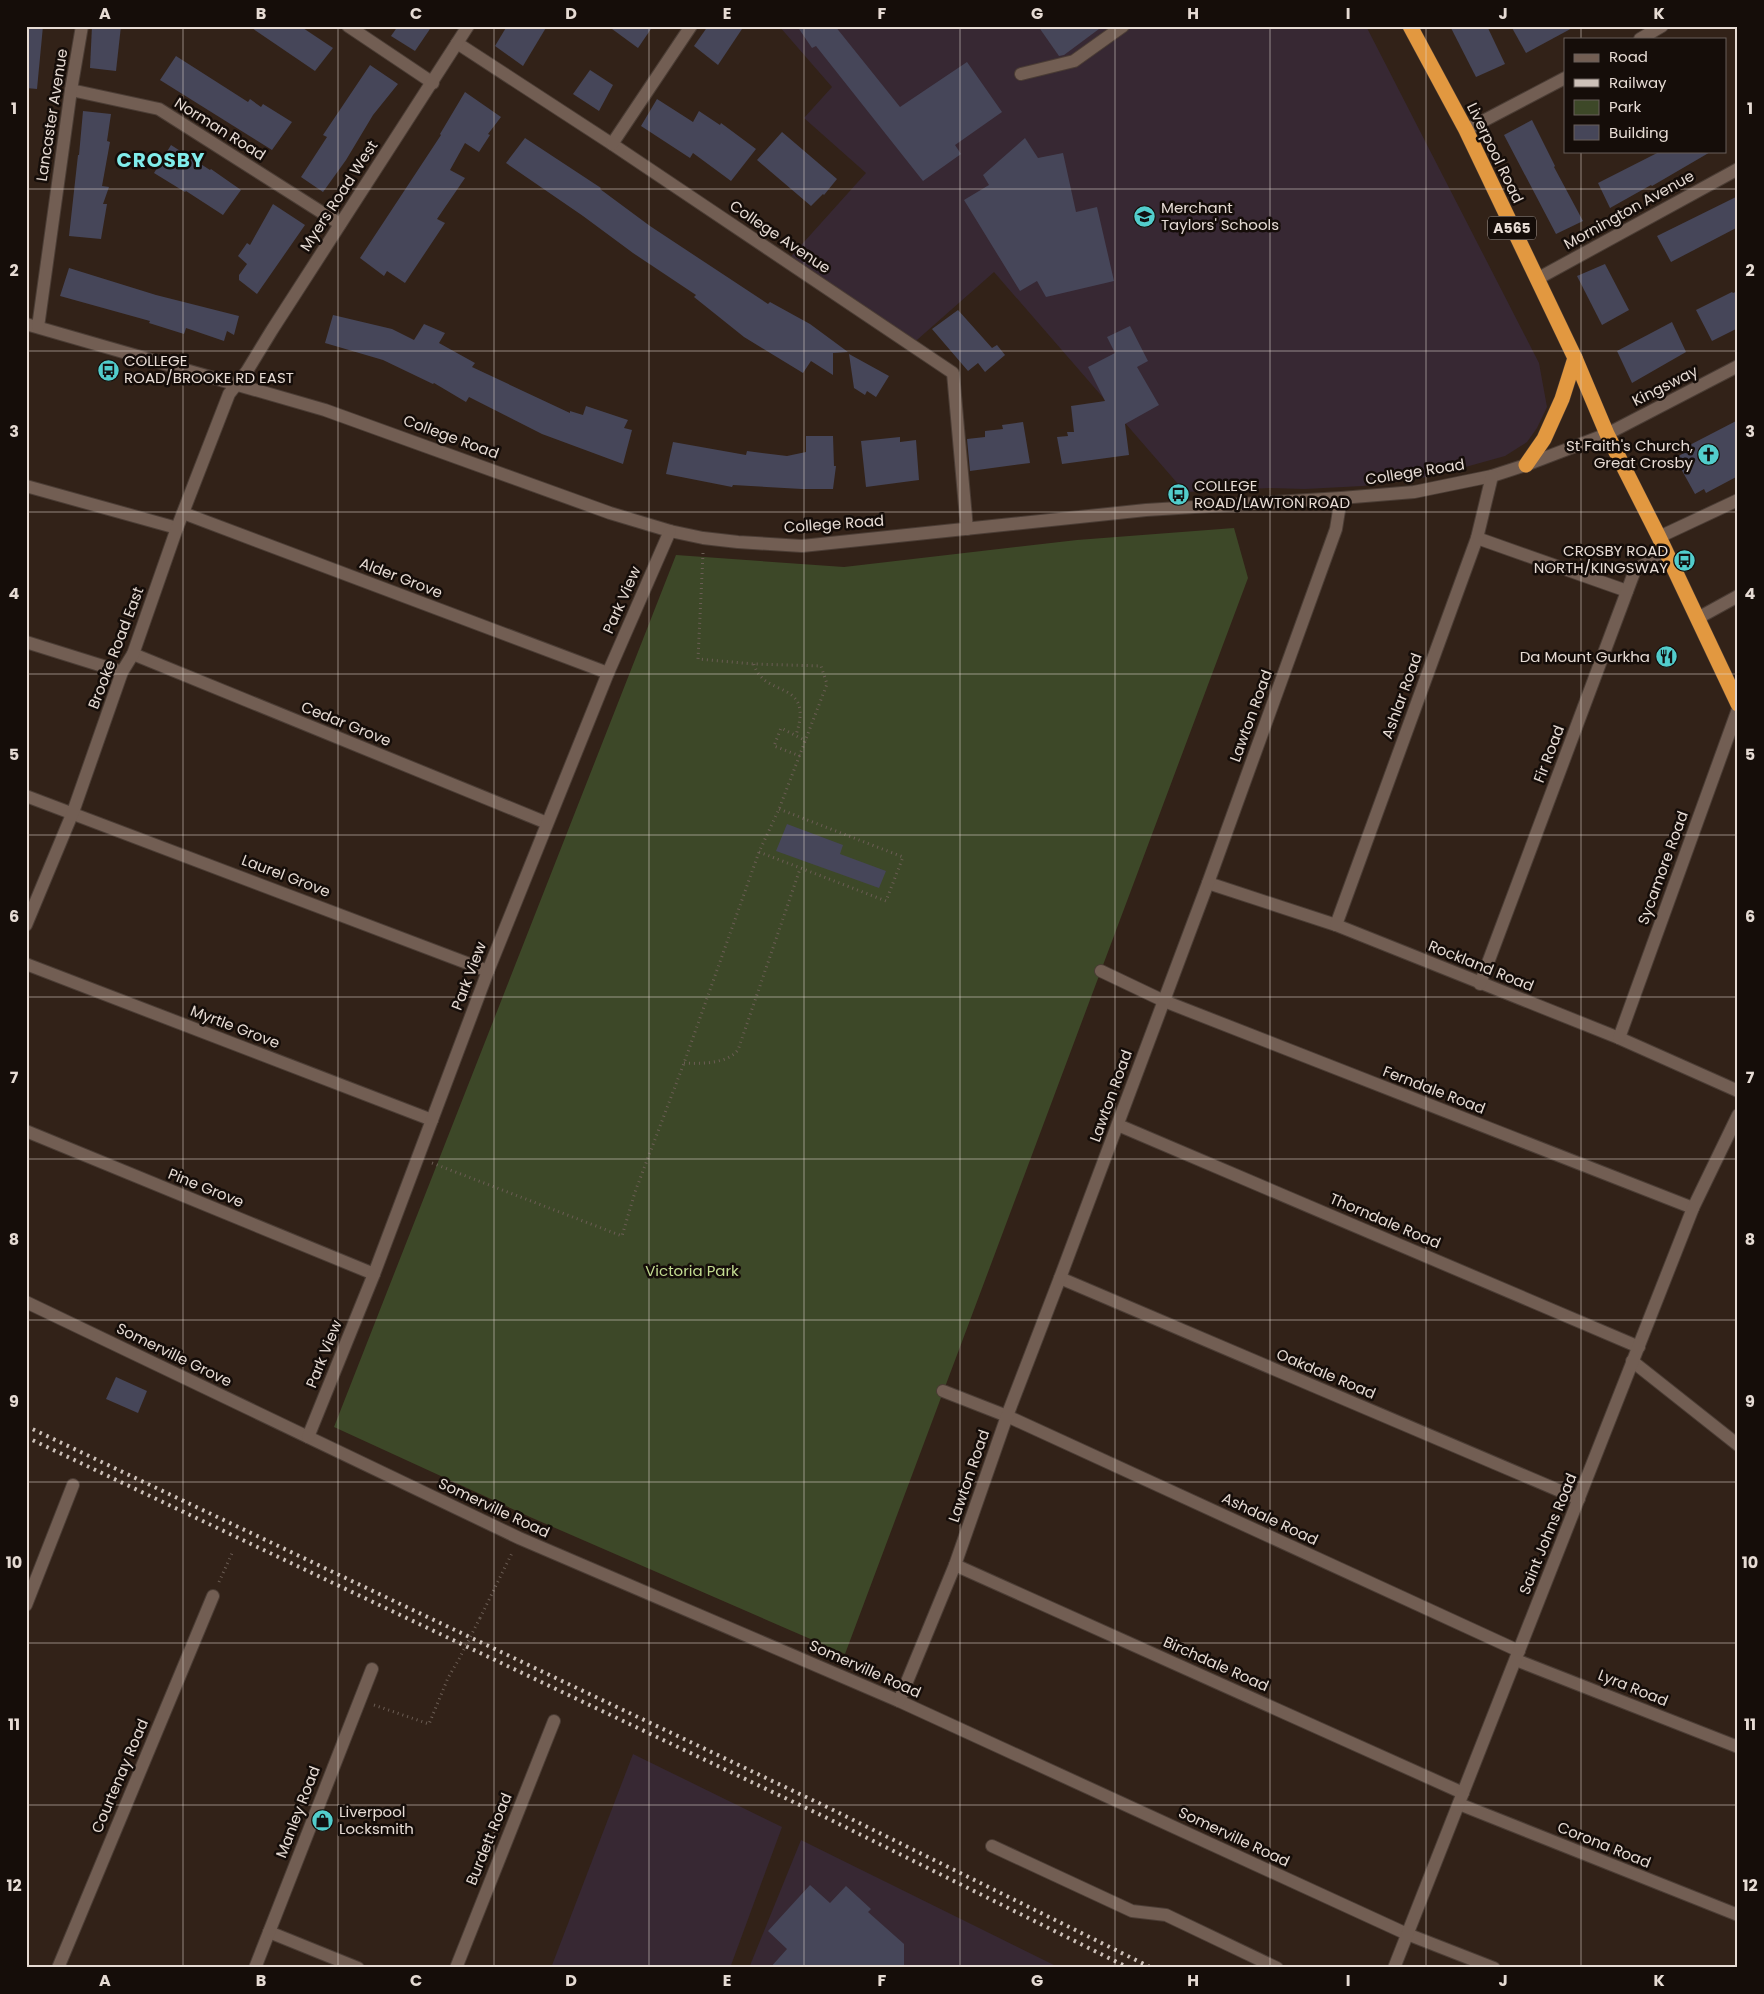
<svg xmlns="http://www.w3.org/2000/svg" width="1764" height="1994" font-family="Poppins,sans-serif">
	<rect width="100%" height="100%" fill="#322218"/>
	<g fill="#372833">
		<path d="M779,26h587l173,337 8,44 -10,21 -10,14 -22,14 -61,17 -28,6 -53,7 -58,3 -35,-1 -85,4 -191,-220 -85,75 -123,-85 80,-89 -62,-55 28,-31z"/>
		<path d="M633,1754l149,73 -52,141h-179z"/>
		<path d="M801,1840l259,128h-311z"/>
	</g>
	<path fill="#3d4828" d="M1234,528l14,50 -403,1076 -315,-137 -196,-90 342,-872 168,12 233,-27z"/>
	<g fill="#464659">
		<path d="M26,26h17l-6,63 -11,-1z"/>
		<path d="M92,26h29l-5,45 -26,-3z"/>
		<path d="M249,26h51l33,22 -18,23z"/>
		<path d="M398,26h34l-17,25 -24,-15z"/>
		<path d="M507,26h40l-24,40 -28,-20z"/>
		<path d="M608,26h45l-15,22z"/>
		<path d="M708,26h36l-26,39 -24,-19z"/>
		<path d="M797,26h38l65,81 67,-45 35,50 -47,33 6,9 -38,27 -107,-135 -4,2z"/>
		<path d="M1038,26h65l-39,29 -5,1z"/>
		<path d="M1450,26h37l18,38 -29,13z"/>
		<path d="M1511,26h65l-50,27z"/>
		<path d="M176,56l72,46 2,-3 11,8 2,-3 29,18 -20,28 -112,-70z"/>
		<path d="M370,65l28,19 -25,31 -27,45 -23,32 -22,-15 26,-40 -4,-2z"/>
		<path d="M590,70l23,15 -14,26 -26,-17z"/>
		<path d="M465,92l36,25 -13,17 2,1 -11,17 -14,-9 -15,27 15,8 -28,41 8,4 -40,60 -18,-12 -3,5 -24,-18 81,-123 -1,-1z"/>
		<path d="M657,99l36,23 6,-11 21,14 1,-2 35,26 -25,32 -38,-28 -3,5 -49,-32z"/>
		<path d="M83,111l28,3 -4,27 3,1 -8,44 7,1 -6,17h4l-6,35 -32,-3 9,-81h1z"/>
		<path d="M1532,120l23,46 -1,1 29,54 -27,13 -52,-99z"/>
		<path d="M782,132l55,47 -13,16 -1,-1 -12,12 -54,-46z"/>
		<path d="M525,138l76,50 -1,1 50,37 118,78 2,-2 40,22 38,28 -15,1v22l-22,-14 -8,12 -59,-36 -50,-40 2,-2 -63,-42 -50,-37 -77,-53z"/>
		<path d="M1025,138l13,20 25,-5 13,59 21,-5 17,74 -68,16 -9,-16 -17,10 -56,-91 25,-15 -6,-10z"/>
		<path d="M171,145l39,25 1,-1 30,21 -18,25 -37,-24 -1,1 -31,-19z"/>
		<path d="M1661,151h51l-60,35 -1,-1 -41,23 -12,-25z"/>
		<path d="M1738,196v31l-67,35 -14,-26z"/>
		<path d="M273,204l32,21 -48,69 -18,-14v-5l8,-11 -9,-8 9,-13 3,2z"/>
		<path d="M1605,264l24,46 -27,15 -25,-49z"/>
		<path d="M69,268l87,27 83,21 -5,19 -7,-4 -3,10 -38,-13 -2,6 -35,-11 1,-2 -90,-25z"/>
		<path d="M1738,291v37l-26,13 -16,-31 36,-18 1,1z"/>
		<path d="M958,310l34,38 5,-3 8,10 -20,17 -7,-9 -10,8 -36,-42z"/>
		<path d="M333,315l59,14 22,11 10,-16 21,9 -6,10 36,20 -3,4 98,46v-2l13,4 3,-9 42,14 -4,8 8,2 -9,34 -81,-30 -73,-37 -3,5 -32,-19 -1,1 -50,-24 -58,-17z"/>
		<path d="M1672,322l14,30 -54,31 -15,-32z"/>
		<path d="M1130,326l18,35 -11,6 22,38 -34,19 4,31 -67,9 -5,-27 11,-1 -1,-4h7l-3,-26 34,-5 -17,-34 27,-14 -8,-16z"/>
		<path d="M849,354l40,22 -13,21 -9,-6 -2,4 -11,-7z"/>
		<path d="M1738,420v56l-32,17 -2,-4 -9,5 -20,-36 9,-5 -2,-4z"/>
		<path d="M1023,422l7,41 -60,8 -3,-32 18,-2v-6l18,-2 -1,-4z"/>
		<path d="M806,436h27l1,30h2l-3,23h-31l-69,-4 -1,2 -66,-13 7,-32 73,13 1,-4 40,5 19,-4z"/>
		<path d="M900,437v5l16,-2 3,40 -53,7 -5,-46z"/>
		<path d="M787,824l56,21 -3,9 46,17 -7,17 -103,-37z"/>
		<path d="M116,1377l31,14 -9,22 -32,-14z"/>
		<path d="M810,1885l20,18 16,-17 25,23 -3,3 36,32v24h-134l17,-19 -19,-18z"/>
	</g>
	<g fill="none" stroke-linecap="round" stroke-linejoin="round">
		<defs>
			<g id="minor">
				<path d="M348,26l85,57"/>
				<path d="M1640,39l22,-13"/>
				<path d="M457,43l155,101 341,229 14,156"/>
				<path d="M1021,74l53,-13 49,-35"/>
				<path d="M71,90l88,19 181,115"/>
				<path d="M1466,130l99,-52"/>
				<path d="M612,144l79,-118"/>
				<path d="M1537,279l201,-110"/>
				<path d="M26,324l299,86 285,103 60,18 33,7 35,4 64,4 344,-36 195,-12 73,-6 78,-16 34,-11 81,-31 131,-68"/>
				<path d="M38,327l33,-237 11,-64"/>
				<path d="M26,486l151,42"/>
				<path d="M183,513l425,160"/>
				<path d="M1659,537l79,-37"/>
				<path d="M1477,538l150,53"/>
				<path d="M1698,618l40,-22"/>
				<path d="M26,642l96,30"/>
				<path d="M133,654l414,169"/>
				<path d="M26,796l462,175"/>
				<path d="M1208,883l128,42 283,113 119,53"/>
				<path d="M26,925l47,-113 49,-140 11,-18 44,-126 52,-134 18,-23 25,-41 196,-304"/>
				<path d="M1336,925l141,-387 15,-62"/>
				<path d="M26,964l406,156"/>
				<path d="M1101,971l63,30 529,207"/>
				<path d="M1480,984l155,-414 31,-19"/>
				<path d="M1619,1038l119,-329"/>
				<path d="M1118,1125l521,222"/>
				<path d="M26,1131l348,143"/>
				<path d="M1060,1278l519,221"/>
				<path d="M26,1302l493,236 380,163 508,233 87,34"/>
				<path d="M1632,1361l106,84"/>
				<path d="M943,1391l64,25 512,235"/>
				<path d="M308,1437l66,-163 114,-303 120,-298 62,-142"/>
				<path d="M955,1565l508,228"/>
				<path d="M26,1605l47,-120"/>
				<path d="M1516,1660l222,87"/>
				<path d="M899,1701l56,-136 52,-149 53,-138 148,-395 128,-354 5,-31"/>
				<path d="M1459,1804l279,111"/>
				<path d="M992,1846l140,65 34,4 111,53"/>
				<path d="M269,1932l89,36"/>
				<path d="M58,1968l155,-372"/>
				<path d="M255,1968l117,-299"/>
				<path d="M456,1968l98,-247"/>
				<path d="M1394,1968l299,-760 45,-93"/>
			</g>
			<g id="highway">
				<path d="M1410,26l56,104 109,228 32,76 52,103 79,167"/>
				<path d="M1526,465l18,-26 18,-40 13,-41"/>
			</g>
		</defs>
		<use href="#minor" stroke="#4b3d35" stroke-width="14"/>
		<use href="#highway" stroke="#4b3d35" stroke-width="16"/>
		<g stroke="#6b5d54" stroke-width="3" stroke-dasharray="1 4" stroke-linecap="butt">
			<path d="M754,664c9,35 61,14 42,71"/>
			<path d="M800,756l-26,-10 7,-18 25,13"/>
			<path d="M759,852l127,49 17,-44 -124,-48"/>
			<path d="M684,1063c16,1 43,1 54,-13l62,-181"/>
			<path d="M432,1163l190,73 13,-44 49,-129 75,-211 20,-43 48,-125 -6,-18 -67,-2 -56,-5 5,-106"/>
			<path d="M525,1525l5,-8"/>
			<path d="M219,1582l14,-31"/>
			<path d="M480,1618l33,-67"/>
			<path d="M374,1705l55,19 19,-46 11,-19"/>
		</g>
		<use href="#minor" stroke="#725e53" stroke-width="12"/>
		<use href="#highway" stroke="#e29840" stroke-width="15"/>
		<g stroke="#cdc1b9" stroke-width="4" stroke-dasharray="2.5 5" stroke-linecap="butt">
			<path d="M26,1426l801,381 325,161"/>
			<path d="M26,1437l797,379 306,152"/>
		</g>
		<path stroke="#6b5d54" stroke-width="3" stroke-dasharray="1 4" stroke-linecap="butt" d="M459,1659l21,-41"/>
	</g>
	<path fill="none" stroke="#e6dbd4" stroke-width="1" stroke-opacity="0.55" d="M183,26v1942M338,26v1942M494,26v1942M649,26v1942M804,26v1942M960,26v1942M1115,26v1942M1270,26v1942M1426,26v1942M1581,26v13M1581,151v1817M26,189h1712M26,351h1712M26,512h1712M26,674h1712M26,835h1712M26,997h1712M26,1159h1712M26,1320h1712M26,1482h1712M26,1643h1712M26,1805h1712"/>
	<defs>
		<symbol id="school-disc" viewBox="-11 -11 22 22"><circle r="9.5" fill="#52cdcc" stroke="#150d09"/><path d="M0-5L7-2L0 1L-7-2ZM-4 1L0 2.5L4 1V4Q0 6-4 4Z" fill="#111"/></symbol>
		<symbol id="bus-disc" viewBox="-11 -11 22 22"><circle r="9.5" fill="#52cdcc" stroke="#150d09"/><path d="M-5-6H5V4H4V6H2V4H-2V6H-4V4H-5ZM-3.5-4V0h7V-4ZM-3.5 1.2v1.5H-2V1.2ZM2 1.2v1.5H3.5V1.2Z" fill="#111"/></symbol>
		<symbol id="church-disc" viewBox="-11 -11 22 22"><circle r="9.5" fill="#52cdcc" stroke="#150d09"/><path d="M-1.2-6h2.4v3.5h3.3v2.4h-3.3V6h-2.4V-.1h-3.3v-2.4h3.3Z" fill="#111"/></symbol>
		<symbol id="restaurant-disc" viewBox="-11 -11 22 22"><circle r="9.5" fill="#52cdcc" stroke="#150d09"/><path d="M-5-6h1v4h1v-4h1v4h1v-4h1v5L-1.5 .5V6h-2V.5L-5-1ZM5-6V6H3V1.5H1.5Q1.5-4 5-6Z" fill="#111"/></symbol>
		<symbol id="shop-disc" viewBox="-11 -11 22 22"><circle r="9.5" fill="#52cdcc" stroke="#150d09"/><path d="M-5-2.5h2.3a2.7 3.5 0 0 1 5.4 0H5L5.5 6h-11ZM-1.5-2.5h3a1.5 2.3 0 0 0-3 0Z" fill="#111"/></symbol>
	</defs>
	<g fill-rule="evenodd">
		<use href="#school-disc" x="1132" y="204" width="25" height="25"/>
		<use href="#bus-disc" x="96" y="358" width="25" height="25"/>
		<use href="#church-disc" x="1696" y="442" width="25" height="25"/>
		<use href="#bus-disc" x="1166" y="482" width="25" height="25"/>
		<use href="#bus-disc" x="1672" y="548" width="25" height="25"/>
		<use href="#restaurant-disc" x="1654" y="644" width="25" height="25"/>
		<use href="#shop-disc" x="310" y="1808" width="25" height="25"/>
	</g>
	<g text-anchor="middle" stroke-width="5" stroke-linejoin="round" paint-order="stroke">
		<rect fill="#150d09" stroke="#a79d97" stroke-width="1" x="1488" y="216.5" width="48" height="23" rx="4"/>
		<g font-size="14" font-weight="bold" fill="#e6dbd4">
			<text x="1512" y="233">A565</text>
		</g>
		<g font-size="15" fill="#e6dbd4" stroke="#150d09">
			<text transform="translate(52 115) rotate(-81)" y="5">Lancaster Avenue</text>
			<text transform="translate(220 129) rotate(32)" y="5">Norman Road</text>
			<text transform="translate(1495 153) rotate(64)" y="5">Liverpool Road</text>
			<text transform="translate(339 196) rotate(-57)" y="5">Myers Road West</text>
			<text transform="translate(1629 210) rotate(-29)" y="5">Mornington Avenue</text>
			<text transform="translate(780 237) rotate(34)" y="5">College Avenue</text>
			<text transform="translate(1665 386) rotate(-27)" y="5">Kingsway</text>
			<text transform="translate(451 437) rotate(20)" y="5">College Road</text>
			<text transform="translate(1415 472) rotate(-9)" y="5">College Road</text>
			<text transform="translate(834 524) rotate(-4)" y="5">College Road</text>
			<text transform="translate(401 578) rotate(21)" y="5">Alder Grove</text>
			<text transform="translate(622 600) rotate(-66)" y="5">Park View</text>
			<text transform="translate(116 648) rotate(-69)" y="5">Brooke Road East</text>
			<text transform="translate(1402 696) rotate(-70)" y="5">Ashlar Road</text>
			<text transform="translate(1251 716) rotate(-70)" y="5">Lawton Road</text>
			<text transform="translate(346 724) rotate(22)" y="5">Cedar Grove</text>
			<text transform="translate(1549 754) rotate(-69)" y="5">Fir Road</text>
			<text transform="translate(1663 868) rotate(-70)" y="5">Sycamore Road</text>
			<text transform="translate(286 876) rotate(21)" y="5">Laurel Grove</text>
			<text transform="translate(1481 966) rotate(22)" y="5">Rockland Road</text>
			<text transform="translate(469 976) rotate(-69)" y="5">Park View</text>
			<text transform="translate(235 1027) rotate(21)" y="5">Myrtle Grove</text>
			<text transform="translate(1434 1090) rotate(21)" y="5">Ferndale Road</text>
			<text transform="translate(1111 1096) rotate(-70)" y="5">Lawton Road</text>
			<text transform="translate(206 1188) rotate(22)" y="5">Pine Grove</text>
			<text transform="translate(1385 1221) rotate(23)" y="5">Thorndale Road</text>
			<text transform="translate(324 1354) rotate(-68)" y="5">Park View</text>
			<text transform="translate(174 1355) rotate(26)" y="5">Somerville Grove</text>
			<text transform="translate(1326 1374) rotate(23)" y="5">Oakdale Road</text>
			<text transform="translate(969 1476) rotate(-71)" y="5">Lawton Road</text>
			<text transform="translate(494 1508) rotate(25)" y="5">Somerville Road</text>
			<text transform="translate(1270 1519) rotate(25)" y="5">Ashdale Road</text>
			<text transform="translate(1548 1534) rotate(-68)" y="5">Saint Johns Road</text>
			<text transform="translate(1216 1664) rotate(24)" y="5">Birchdale Road</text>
			<text transform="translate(865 1669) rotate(24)" y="5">Somerville Road</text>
			<text transform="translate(1633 1688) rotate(22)" y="5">Lyra Road</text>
			<text transform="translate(120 1776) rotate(-67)" y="5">Courtenay Road</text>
			<text transform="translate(298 1812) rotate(-69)" y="5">Manley Road</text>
			<text transform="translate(1234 1837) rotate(25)" y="5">Somerville Road</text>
			<text transform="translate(489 1839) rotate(-68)" y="5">Burdett Road</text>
			<text transform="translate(1604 1845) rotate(22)" y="5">Corona Road</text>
		</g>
		<g font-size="15" fill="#e6dbd4" stroke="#150d09" text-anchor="start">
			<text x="1161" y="213">Merchant<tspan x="1161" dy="17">Taylors' Schools</tspan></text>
			<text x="124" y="366">COLLEGE<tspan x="124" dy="17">ROAD/BROOKE RD EAST</tspan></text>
			<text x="1693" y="451" text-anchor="end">St Faith's Church,<tspan x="1693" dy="17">Great Crosby</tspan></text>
			<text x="1194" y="491">COLLEGE<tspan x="1194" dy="17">ROAD/LAWTON ROAD</tspan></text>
			<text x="1668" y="556" text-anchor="end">CROSBY ROAD<tspan x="1668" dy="17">NORTH/KINGSWAY</tspan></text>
			<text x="1650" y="662" text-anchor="end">Da Mount Gurkha</text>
			<text x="339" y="1817">Liverpool<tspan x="339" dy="17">Locksmith</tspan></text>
		</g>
		<g font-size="15" fill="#c3dc91" stroke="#150d09">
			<text x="692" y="1276">Victoria Park</text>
		</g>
		<g font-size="20" font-weight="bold" letter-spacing="1" fill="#80eceb" stroke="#150d09">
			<text x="161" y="167">CROSBY</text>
		</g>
	</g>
	<rect width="1764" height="1994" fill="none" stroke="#150d09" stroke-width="55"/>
	<rect x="1564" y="38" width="162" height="115" fill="#150d09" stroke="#695f5a"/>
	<rect x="1574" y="54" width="25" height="8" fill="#725e53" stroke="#695f5a"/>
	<text x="1609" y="62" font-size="15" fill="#e6dbd4">Road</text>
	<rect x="1574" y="79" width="25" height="8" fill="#cdc1b9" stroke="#695f5a"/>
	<text x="1609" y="88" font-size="15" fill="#e6dbd4">Railway</text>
	<rect x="1574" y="100" width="25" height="15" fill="#3d4828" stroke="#695f5a"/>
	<text x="1609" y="112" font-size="15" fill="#e6dbd4">Park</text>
	<rect x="1574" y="125" width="25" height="15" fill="#464659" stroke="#695f5a"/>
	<text x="1609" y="138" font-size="15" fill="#e6dbd4">Building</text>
	<rect x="28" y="28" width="1708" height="1938" fill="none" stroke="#e6dbd4" stroke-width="2"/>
	<g font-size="16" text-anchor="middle" font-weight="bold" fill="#e6dbd4">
		<text x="105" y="19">A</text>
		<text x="261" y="19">B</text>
		<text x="416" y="19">C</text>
		<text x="571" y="19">D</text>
		<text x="727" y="19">E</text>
		<text x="882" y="19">F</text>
		<text x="1037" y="19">G</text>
		<text x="1193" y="19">H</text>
		<text x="1348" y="19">I</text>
		<text x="1503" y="19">J</text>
		<text x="1659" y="19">K</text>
		<text x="14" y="114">1</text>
		<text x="1750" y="114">1</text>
		<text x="14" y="276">2</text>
		<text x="1750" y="276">2</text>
		<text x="14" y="437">3</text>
		<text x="1750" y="437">3</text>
		<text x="14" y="599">4</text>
		<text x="1750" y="599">4</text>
		<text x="14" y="760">5</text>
		<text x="1750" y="760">5</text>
		<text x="14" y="922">6</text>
		<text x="1750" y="922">6</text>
		<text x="14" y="1083">7</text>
		<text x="1750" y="1083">7</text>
		<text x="14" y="1245">8</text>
		<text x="1750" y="1245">8</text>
		<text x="14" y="1407">9</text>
		<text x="1750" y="1407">9</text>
		<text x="14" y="1568">10</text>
		<text x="1750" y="1568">10</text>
		<text x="14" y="1730">11</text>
		<text x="1750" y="1730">11</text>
		<text x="14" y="1891">12</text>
		<text x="1750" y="1891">12</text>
		<text x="105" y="1986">A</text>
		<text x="261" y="1986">B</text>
		<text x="416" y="1986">C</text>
		<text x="571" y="1986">D</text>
		<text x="727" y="1986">E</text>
		<text x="882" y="1986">F</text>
		<text x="1037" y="1986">G</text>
		<text x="1193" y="1986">H</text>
		<text x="1348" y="1986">I</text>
		<text x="1503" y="1986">J</text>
		<text x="1659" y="1986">K</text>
	</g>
</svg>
